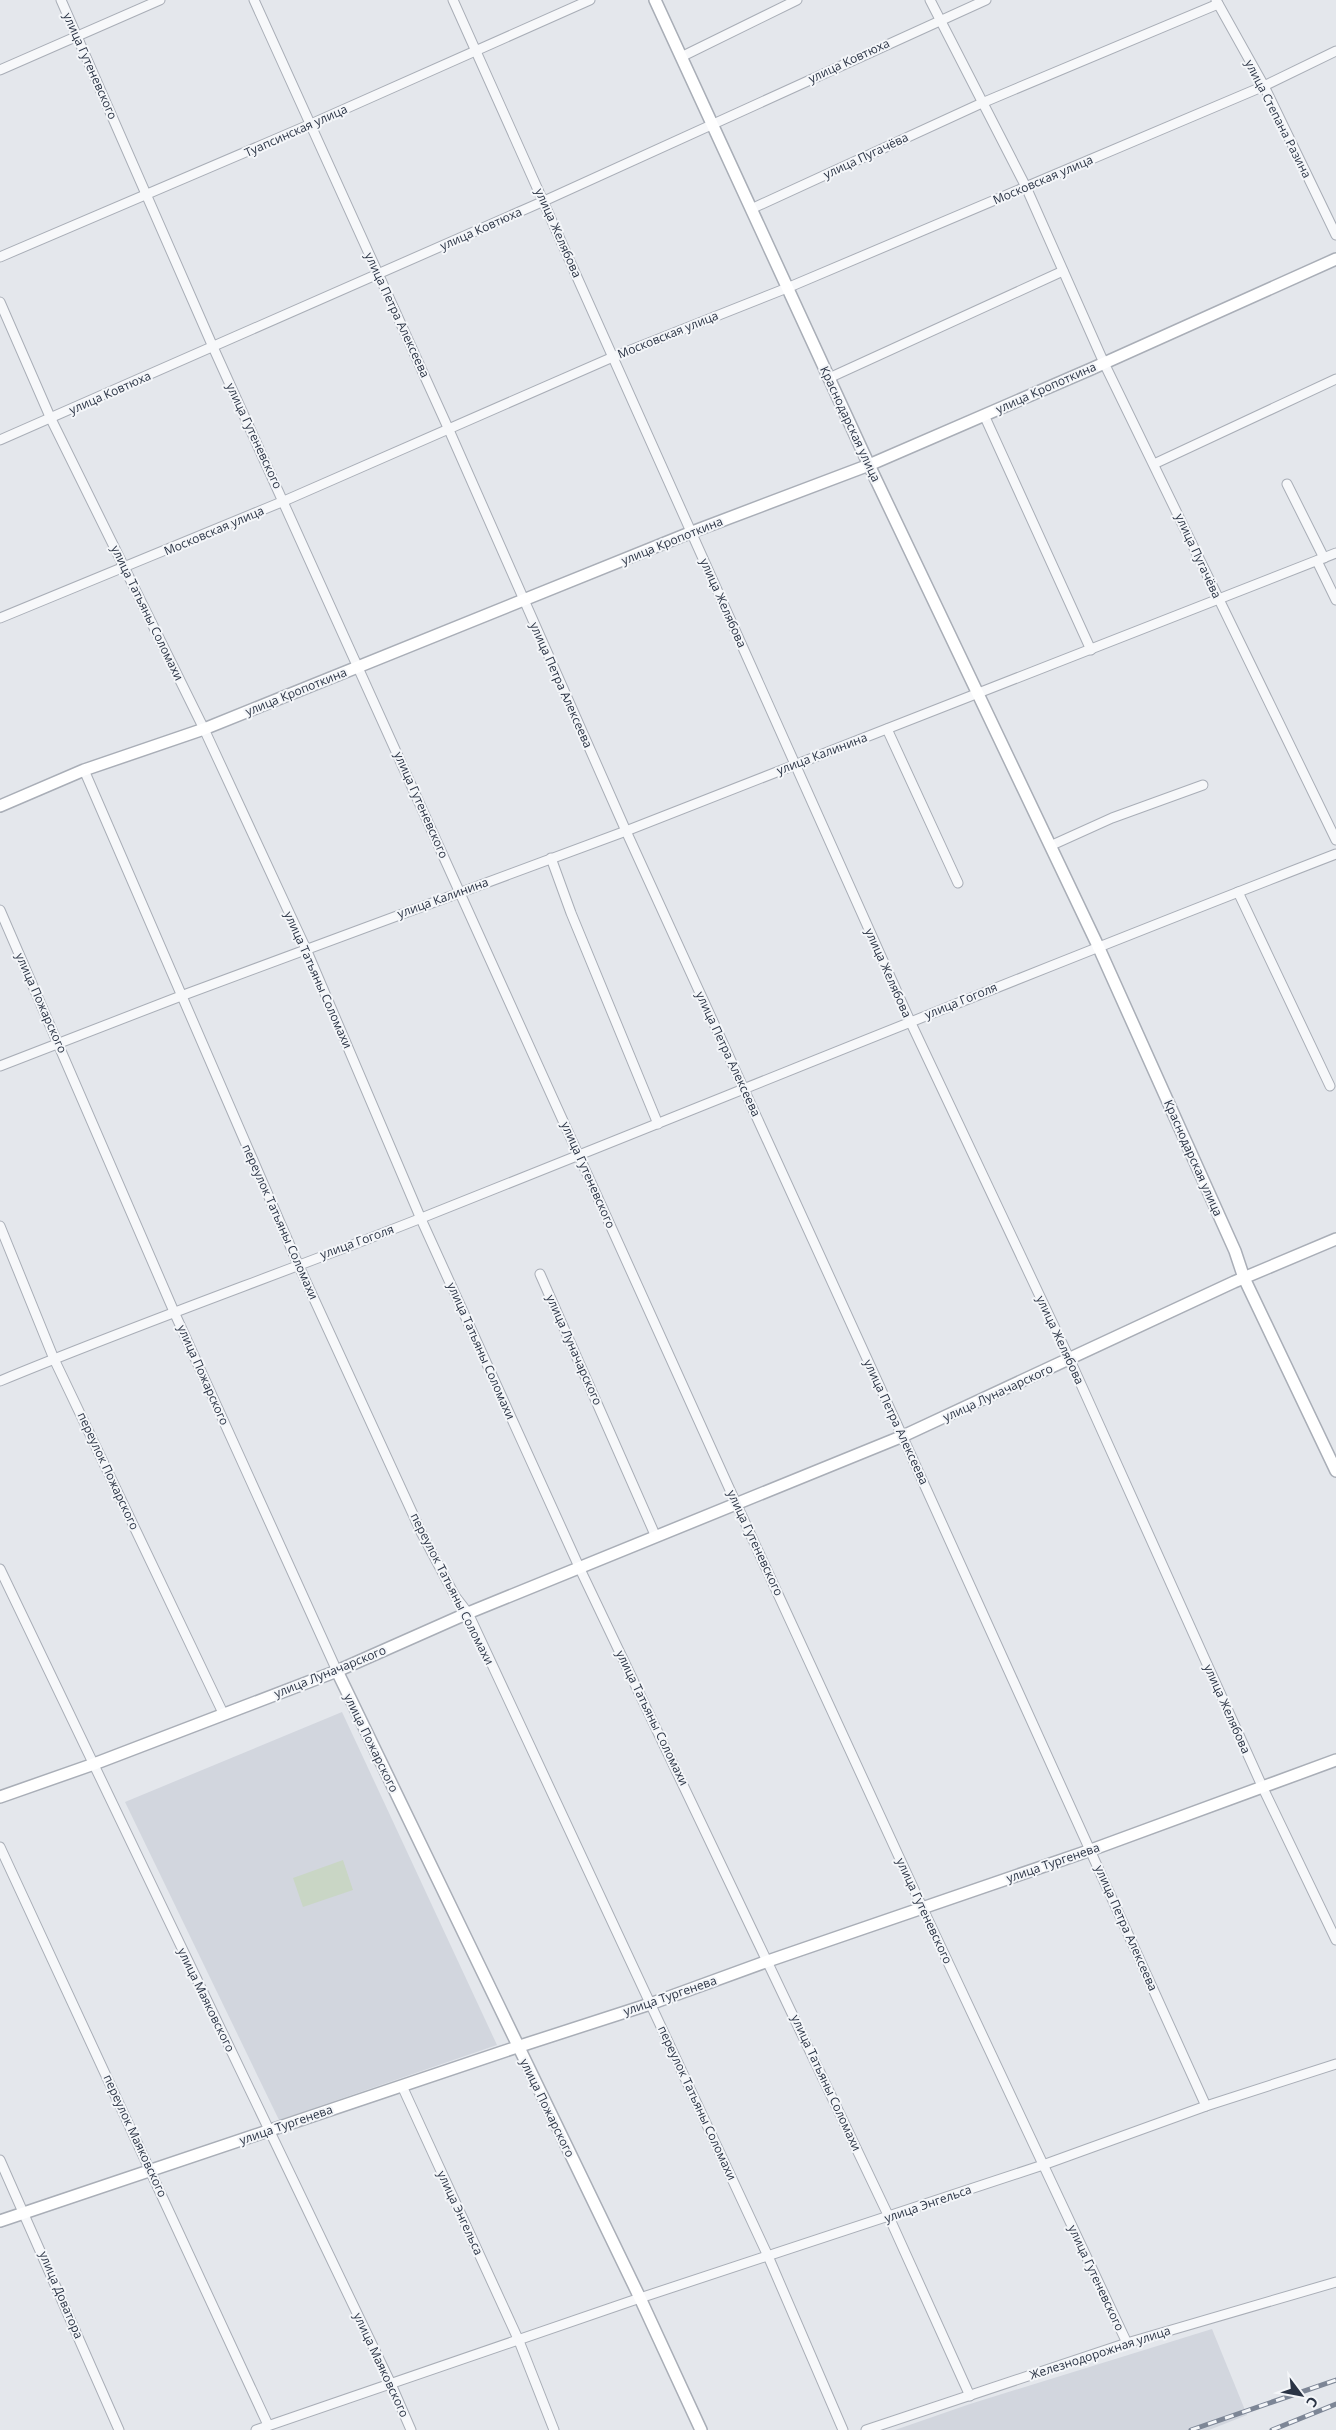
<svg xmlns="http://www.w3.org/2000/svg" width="1336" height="2430" font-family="'Open Sans',sans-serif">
	<rect width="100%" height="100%" fill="#e4e7ec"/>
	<g fill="#d2d6de">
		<path d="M342,1712l155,333 -218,75 -154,-318z"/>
		<path d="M1212,2329l35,86 -38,15h-314l75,-26z"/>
	</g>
	<path fill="#c9d6c5" d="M343,1860l10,30 -50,17 -10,-29z"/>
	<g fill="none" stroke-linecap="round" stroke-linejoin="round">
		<defs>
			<g id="street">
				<path d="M61,0l152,347 517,1143 193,419 204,434"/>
				<path d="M254,0l195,430 177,401 269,589 311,686"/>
				<path d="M453,0l457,1021 160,339 192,426 74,154"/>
				<path d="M930,0l96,187 78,176 232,477"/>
				<path d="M1216,0l48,86 72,149"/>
				<path d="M681,57l116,-57"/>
				<path d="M0,70l160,-70"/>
				<path d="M751,209l231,-106 236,-99"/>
				<path d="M0,257l311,-133 279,-124"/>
				<path d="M0,302l51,117 153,310 102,220 115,270 159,350 309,648 81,179"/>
				<path d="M829,378l234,-107"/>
				<path d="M984,415l107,235"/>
				<path d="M0,440l544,-239 442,-201"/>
				<path d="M1154,464l182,-85"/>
				<path d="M1287,484l37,74"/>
				<path d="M1317,561l19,39"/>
				<path d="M0,618l284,-117 329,-144 174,-69 477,-202 72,-35"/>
				<path d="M887,729l71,154"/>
				<path d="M84,770l214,494 124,270 33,62 13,17 300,643 75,174"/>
				<path d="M1050,846l62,-28 91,-33"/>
				<path d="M551,858l20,55 87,211"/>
				<path d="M1238,892l92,194"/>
				<path d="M0,910l175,404 162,357"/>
				<path d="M0,1066l181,-70 445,-165 710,-278"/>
				<path d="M0,1226l54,133 169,354"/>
				<path d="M540,1274l116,263"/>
				<path d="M0,1381c140,-58 283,-108 424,-164 304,-121 607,-245 912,-363"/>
				<path d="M0,1569l391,815 20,46"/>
				<path d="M0,1847l268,578"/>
				<path d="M402,2086l117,255 35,89"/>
				<path d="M0,2160l119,270"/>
				<path d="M256,2430l384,-132 403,-133 163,-59 130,-42"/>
				<path d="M866,2430l261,-87 209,-61"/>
			</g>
			<g id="secondary">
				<path d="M655,0l214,465 229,481 137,305 9,27 92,193"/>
				<path d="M0,806l84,-36 120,-41 488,-197 177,-67 222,-96 245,-110"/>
				<path d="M337,1671l303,627 61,132"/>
				<path d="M0,1797l94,-33 243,-93 131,-58 435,-177 331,-154 102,-43"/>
				<path d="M0,2221l517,-174 133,-43 118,-43 323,-111 245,-90"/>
			</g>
		</defs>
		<use href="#street" stroke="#a9aeb7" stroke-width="11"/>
		<use href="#secondary" stroke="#a9aeb7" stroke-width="14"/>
		<use href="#street" stroke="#f7f8fa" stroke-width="9"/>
		<use href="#secondary" stroke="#fff" stroke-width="11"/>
		<defs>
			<g id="rail">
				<path d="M1191,2430l145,-50"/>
				<path d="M1272,2430l64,-26"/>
			</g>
		</defs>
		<use href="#rail" stroke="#7d8696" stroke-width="5"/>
		<use href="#rail" stroke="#f4f6f9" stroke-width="3" stroke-dasharray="9" stroke-linecap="butt"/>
	</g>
	<g text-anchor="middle" stroke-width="4" stroke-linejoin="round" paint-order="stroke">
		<g font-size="12" fill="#2b3445" stroke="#f4f6f9">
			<text transform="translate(849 61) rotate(-25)" y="4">улица Ковтюха</text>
			<text transform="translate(90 66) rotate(66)" y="4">улица Гутеневского</text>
			<text transform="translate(1278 119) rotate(63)" y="4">улица Степана Разина</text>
			<text transform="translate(296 131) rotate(-24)" y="4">Туапсинская улица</text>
			<text transform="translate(866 156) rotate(-25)" y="4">улица Пугачёва</text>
			<text transform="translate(1043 180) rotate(-23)" y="4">Московская улица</text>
			<text transform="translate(481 229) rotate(-24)" y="4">улица Ковтюха</text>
			<text transform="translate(558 233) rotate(66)" y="4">улица Желябова</text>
			<text transform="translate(397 315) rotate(65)" y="4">улица Петра Алексеева</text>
			<text transform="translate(668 335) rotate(-22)" y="4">Московская улица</text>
			<text transform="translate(1046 388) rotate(-24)" y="4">улица Кропоткина</text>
			<text transform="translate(110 393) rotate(-24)" y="4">улица Ковтюха</text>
			<text transform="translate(850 424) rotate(65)" y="4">Краснодарская улица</text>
			<text transform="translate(254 436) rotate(65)" y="4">улица Гутеневского</text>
			<text transform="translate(214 531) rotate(-23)" y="4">Московская улица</text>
			<text transform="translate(672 541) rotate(-22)" y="4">улица Кропоткина</text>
			<text transform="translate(1198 556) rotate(65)" y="4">улица Пугачёва</text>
			<text transform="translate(723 603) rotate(66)" y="4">улица Желябова</text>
			<text transform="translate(147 613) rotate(64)" y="4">улица Татьяны Соломахи</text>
			<text transform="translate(561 685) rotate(66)" y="4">улица Петра Алексеева</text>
			<text transform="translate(296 692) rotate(-22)" y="4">улица Кропоткина</text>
			<text transform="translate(822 754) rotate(-21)" y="4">улица Калинина</text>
			<text transform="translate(421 805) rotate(66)" y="4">улица Гутеневского</text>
			<text transform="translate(443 898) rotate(-20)" y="4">улица Калинина</text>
			<text transform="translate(888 973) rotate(66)" y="4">улица Желябова</text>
			<text transform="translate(318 980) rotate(66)" y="4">улица Татьяны Соломахи</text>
			<text transform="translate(961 1001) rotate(-22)" y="4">улица Гоголя</text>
			<text transform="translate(41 1003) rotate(66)" y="4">улица Пожарского</text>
			<text transform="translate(728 1054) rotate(65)" y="4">улица Петра Алексеева</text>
			<text transform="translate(1193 1158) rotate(66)" y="4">Краснодарская улица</text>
			<text transform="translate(588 1175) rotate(66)" y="4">улица Гутеневского</text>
			<text transform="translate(280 1222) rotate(66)" y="4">переулок Татьяны Соломахи</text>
			<text transform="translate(357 1242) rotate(-20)" y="4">улица Гоголя</text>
			<text transform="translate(1060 1340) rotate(65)" y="4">улица Желябова</text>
			<text transform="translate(574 1350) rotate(66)" y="4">улица Луначарского</text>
			<text transform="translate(481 1351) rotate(66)" y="4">улица Татьяны Соломахи</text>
			<text transform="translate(203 1375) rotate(66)" y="4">улица Пожарского</text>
			<text transform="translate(998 1393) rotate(-25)" y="4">улица Луначарского</text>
			<text transform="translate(896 1422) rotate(65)" y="4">улица Петра Алексеева</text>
			<text transform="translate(108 1471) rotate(65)" y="4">переулок Пожарского</text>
			<text transform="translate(755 1543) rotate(65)" y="4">улица Гутеневского</text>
			<text transform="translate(452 1589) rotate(63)" y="4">переулок Татьяны Соломахи</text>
			<text transform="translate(330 1672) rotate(-22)" y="4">улица Луначарского</text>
			<text transform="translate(1227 1709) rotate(66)" y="4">улица Желябова</text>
			<text transform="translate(652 1718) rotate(64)" y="4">улица Татьяны Соломахи</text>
			<text transform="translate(371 1743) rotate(64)" y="4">улица Пожарского</text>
			<text transform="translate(1053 1863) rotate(-19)" y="4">улица Тургенева</text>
			<text transform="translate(924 1911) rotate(65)" y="4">улица Гутеневского</text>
			<text transform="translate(1126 1928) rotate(66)" y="4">улица Петра Алексеева</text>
			<text transform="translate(670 1996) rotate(-19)" y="4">улица Тургенева</text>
			<text transform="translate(206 2000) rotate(64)" y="4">улица Маяковского</text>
			<text transform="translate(826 2083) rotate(65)" y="4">улица Татьяны Соломахи</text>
			<text transform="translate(697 2103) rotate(65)" y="4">переулок Татьяны Соломахи</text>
			<text transform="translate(547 2108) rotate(64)" y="4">улица Пожарского</text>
			<text transform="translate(286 2125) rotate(-19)" y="4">улица Тургенева</text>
			<text transform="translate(135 2136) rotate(65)" y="4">переулок Маяковского</text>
			<text transform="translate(928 2204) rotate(-19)" y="4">улица Энгельса</text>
			<text transform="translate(460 2213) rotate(65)" y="4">улица Энгельса</text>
			<text transform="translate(1096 2278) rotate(65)" y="4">улица Гутеневского</text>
			<text transform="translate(61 2295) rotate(67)" y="4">улица Доватора</text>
			<text transform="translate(1100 2353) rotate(-18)" y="4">Железнодорожная улица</text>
			<text transform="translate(381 2365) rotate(65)" y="4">улица Маяковского</text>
		</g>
	</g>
	<g transform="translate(1301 2395) rotate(122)" stroke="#f4f6f9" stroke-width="4" paint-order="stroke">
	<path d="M0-4L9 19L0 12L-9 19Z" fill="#2b3445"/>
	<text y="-8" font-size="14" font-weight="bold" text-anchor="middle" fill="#2b3445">С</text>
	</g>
</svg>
